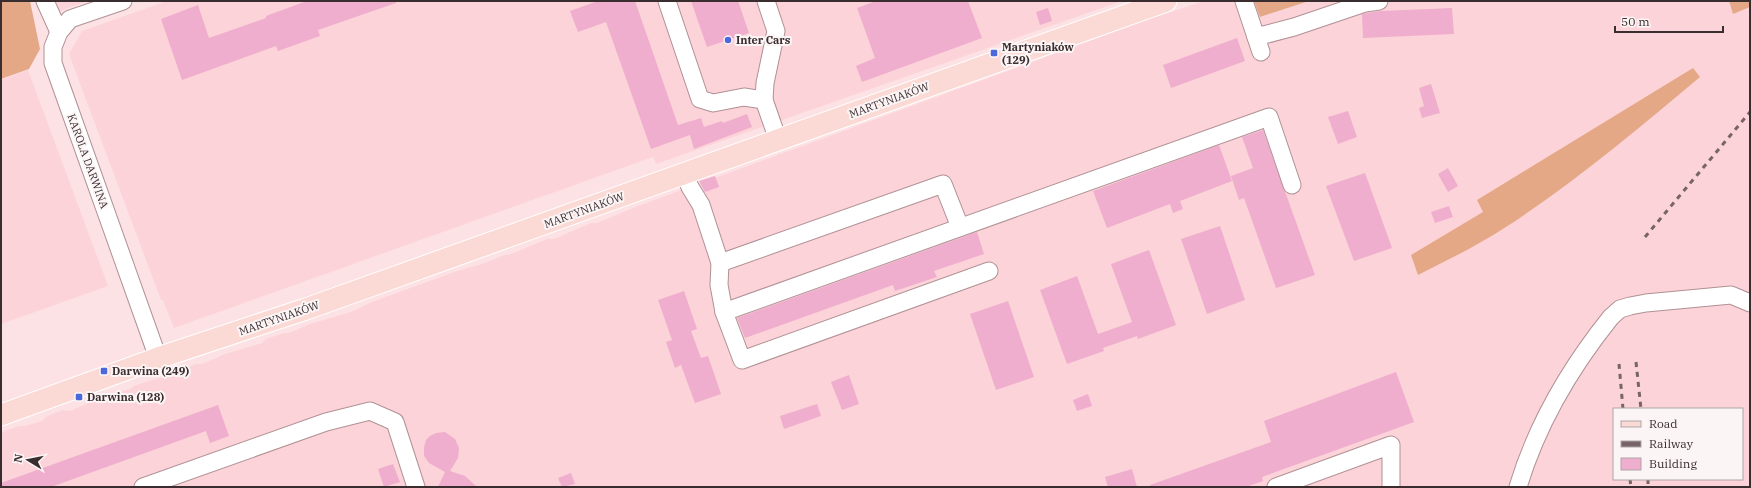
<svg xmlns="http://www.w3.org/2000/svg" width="1751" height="488" font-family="'IBM Plex Serif',serif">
	<rect width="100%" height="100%" fill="#fde2e5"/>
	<g fill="#fcd3d8" fill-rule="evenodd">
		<path d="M50,1h38l-34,12z"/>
		<path d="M167,1h955l-466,163 -3,-7 -479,171 -11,-28h-2l-92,-246 13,-23z"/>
		<path d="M1204,1h50l7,16 48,-16h420l4,13 17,-7v480h-1749l1,-55 17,-6h6l17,-5 5,-5 16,-6 7,1 37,-16 23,-6 4,-3 17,-6 7,-1 38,-15h6l15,-6 5,-3 40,-12 4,-4 18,-6h5l21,-9 41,-12 21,-10 85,-31 25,-7 22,-9 7,-1 36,-15h7l37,-16h6l41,-17 509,-186zM1614,409h128v70h-128z"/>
		<path d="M28,70l80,216 -107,38v-244z"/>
	</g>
	<g fill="#e5a887">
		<path d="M1,1h29l10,48 -11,20 -28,10z"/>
		<path d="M1254,1h55l-49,16z"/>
		<path d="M1729,1h21v6l-17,7z"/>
		<path d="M1693,68l7,9c-63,53 -125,105 -194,150 -28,18 -58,33 -88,48l-7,-20 72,-43 -6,-12z"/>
	</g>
	<g fill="#efaecd">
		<path d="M307,1h89v2l-78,27 2,6 -42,15 -2,-5 -94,34 -21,-61 37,-14 11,33 57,-20v-2z"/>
		<path d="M598,1h37l43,124 23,-7 3,9 18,-6 1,2 24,-9 5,13 -58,22 -4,-14 -39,14 -45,-127 -28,10 -8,-21z"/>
		<path d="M691,1h47l11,32 -42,14z"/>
		<path d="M876,1h92l14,37 -120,44 -6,-16 19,-8 -18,-50z"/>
		<path d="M1048,8l4,13 -12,4 -4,-13z"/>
		<path d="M1452,8l2,26 -91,4 -1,-24 5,-1 14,-2z"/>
		<path d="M1237,38l8,23 -74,27 -8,-23z"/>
		<path d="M1431,84l9,29 -18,5 -3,-10 5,-2 -5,-18z"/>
		<path d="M1348,111l9,26 -19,7 -10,-27z"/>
		<path d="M1263,130l52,145 -39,13 -32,-90 -5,2 -8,-24 22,-8 -11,-31z"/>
		<path d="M1219,145l13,36 -52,20 3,8 -10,4 -3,-9 -63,24 -14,-37z"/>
		<path d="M1448,168l10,18 -10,6 -10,-18z"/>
		<path d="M1365,173l27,75 -38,13 -28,-75z"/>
		<path d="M715,176l4,11 -14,5 -6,-11z"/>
		<path d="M1449,206l4,11 -18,6 -4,-11z"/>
		<path d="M1220,226l25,74 -38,14 -26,-75z"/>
		<path d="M977,232l7,22 -50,17 3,6 -42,14 -2,-6 -148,53 -8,-20z"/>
		<path d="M1149,250l27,75 -38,14 -1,-3 -34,12 1,3 -37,13 -27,-74 37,-14 21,58 34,-12 -21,-58z"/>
		<path d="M684,291l13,38 -6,2 10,27 7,-2 13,38 -26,9 -14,-38 -6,3 -9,-26 6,-2 -14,-40z"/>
		<path d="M1008,301l26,76 -38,13 -26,-76z"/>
		<path d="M1396,372l18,50 -152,55 1,4 -17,6h-96v-2l121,-43 -7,-21z"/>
		<path d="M849,375l10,29 -17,6 -11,-28z"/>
		<path d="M1088,394l4,12 -15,5 -4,-11z"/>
		<path d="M817,404l4,12 -37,13 -4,-13z"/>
		<path d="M218,405l11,31 -19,7 -4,-12 -155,56h-50v-4z"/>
		<path d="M445,432l10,7 4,9 -1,10 -8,13 15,5 12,11h-39l7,-15 -16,-9 -5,-7v-9l2,-7 4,-4 6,-3z"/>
		<path d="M393,464l7,18 -16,5 -6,-18z"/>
		<path d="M1132,469l5,18h-29l-3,-10z"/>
		<path d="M571,473l4,11 -13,3 -4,-9z"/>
	</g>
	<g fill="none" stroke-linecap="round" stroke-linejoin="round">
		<defs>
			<g id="minor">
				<path d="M45,1l14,31"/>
				<path d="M123,1l-53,18 -11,13 -6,15v16l105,295"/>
				<path d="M667,1l33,98 13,4 31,-6 20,3 14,40"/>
				<path d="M1244,1l17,51"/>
				<path d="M1256,37l38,-10 71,-24 14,-2"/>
				<path d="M764,100l1,-17 11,-52 -10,-30"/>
				<path d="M685,174l5,13 11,18 19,58 -1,22 5,27 18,48 247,-89"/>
				<path d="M720,263l223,-79 17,43"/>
				<path d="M724,312l545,-195 23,68"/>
				<path d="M143,487l183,-65 44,-11 25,11 21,65"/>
				<path d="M1276,487l115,-42v42"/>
				<path d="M1518,487c19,-63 52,-119 93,-170l9,-8 10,-3 16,-3 85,-8 19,8"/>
			</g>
			<path id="major" d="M1,415l157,-57 148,-49 860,-308"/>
		</defs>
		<use href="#minor" stroke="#b09195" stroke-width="19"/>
		<use href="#major" stroke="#fff" stroke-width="23"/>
		<use href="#minor" stroke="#fff" stroke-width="17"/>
		<use href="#major" stroke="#fbd9d4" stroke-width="21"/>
		<g stroke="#766467" stroke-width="3" stroke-dasharray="5 5" stroke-linecap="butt">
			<path d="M1645,237l105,-125"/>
			<path d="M1636,362l5,47"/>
			<path d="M1619,364l4,45"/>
			<path d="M1630,479l1,8"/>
			<path d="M1648,479v8"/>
		</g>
	</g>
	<g fill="#4b68dc" stroke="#fcf5f6" stroke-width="1.5">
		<circle cx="728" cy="40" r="4"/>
		<rect x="990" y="49" width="8" height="8" rx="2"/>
		<rect x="100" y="367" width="8" height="8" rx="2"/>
		<rect x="75" y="393" width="8" height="8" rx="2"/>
	</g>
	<g text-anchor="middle" stroke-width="4" stroke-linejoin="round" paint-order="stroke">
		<g font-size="11" font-weight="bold" fill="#3a2d2f" stroke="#fcf5f6" text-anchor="start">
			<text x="736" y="44">Inter Cars</text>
			<text x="1002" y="51">Martyniaków<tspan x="1002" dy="13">(129)</tspan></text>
			<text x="112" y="375">Darwina (249)</text>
			<text x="87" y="401">Darwina (128)</text>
		</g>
		<g font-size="11" fill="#3a2d2f" stroke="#fcf5f6">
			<text transform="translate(889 100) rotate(-20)" y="4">MARTYNIAKÓW</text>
			<text transform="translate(88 161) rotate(70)" y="4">KAROLA DARWINA</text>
			<text transform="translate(584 210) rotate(-20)" y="4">MARTYNIAKÓW</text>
			<text transform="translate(279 318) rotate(-19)" y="4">MARTYNIAKÓW</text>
		</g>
	</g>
	<rect width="1751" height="488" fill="none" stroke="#3a2d2f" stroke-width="4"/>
	<rect x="1613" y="408" width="130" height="72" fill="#fcf5f6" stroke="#aea5a6"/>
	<rect x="1621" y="421" width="20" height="6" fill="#fbd9d4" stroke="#aea5a6"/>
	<text x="1649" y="428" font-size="12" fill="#3a2d2f">Road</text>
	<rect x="1621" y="441" width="20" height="6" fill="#766467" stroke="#aea5a6"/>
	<text x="1649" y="448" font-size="12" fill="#3a2d2f">Railway</text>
	<rect x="1621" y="458" width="20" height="12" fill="#efaecd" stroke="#aea5a6"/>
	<text x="1649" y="468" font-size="12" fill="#3a2d2f">Building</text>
	<g transform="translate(28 460) rotate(280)" stroke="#fcf5f6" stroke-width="3" paint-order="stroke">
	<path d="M0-3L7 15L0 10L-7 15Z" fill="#3a2d2f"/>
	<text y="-6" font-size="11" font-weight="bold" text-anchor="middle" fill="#3a2d2f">N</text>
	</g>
	<path d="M1615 26v6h108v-6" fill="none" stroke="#3a2d2f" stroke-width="2"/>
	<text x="1621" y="26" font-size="12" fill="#3a2d2f" stroke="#fcf5f6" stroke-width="3" paint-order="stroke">50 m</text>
</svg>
